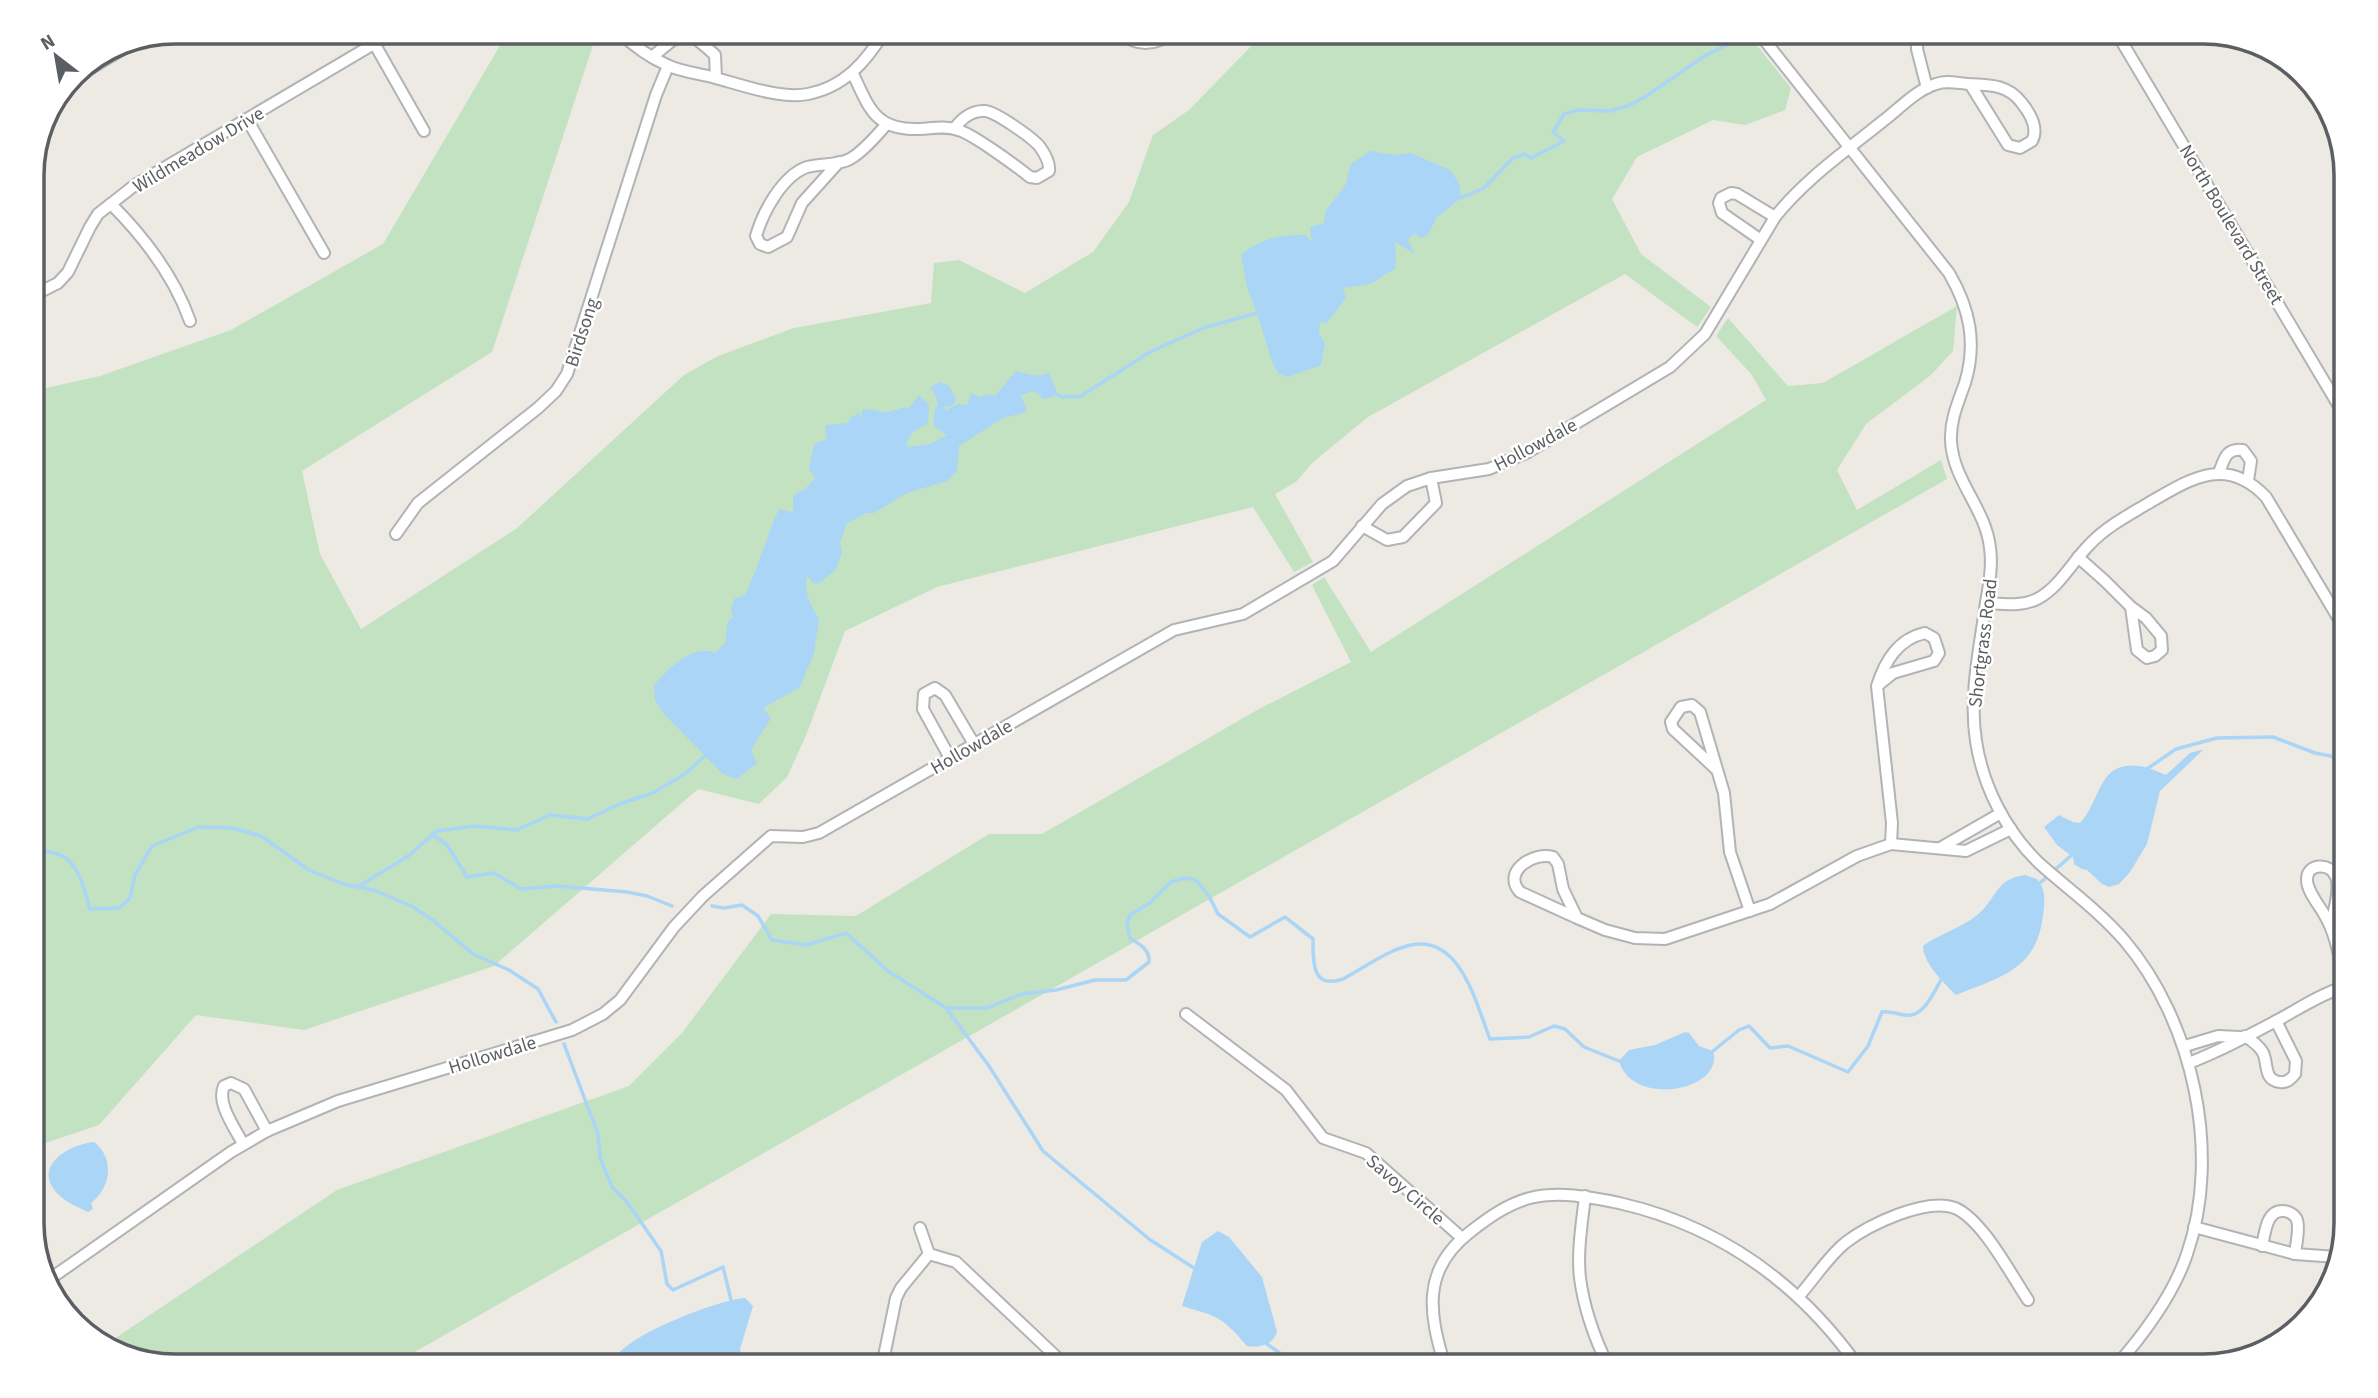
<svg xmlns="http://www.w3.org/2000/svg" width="2378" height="1398" font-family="'Source Sans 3',sans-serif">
	<rect width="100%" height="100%" fill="#eceae3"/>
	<g fill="#c2e2c2">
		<path d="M508,32h87l2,1 -105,319 -190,119 18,83 41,75 155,-100 168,-154 34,-19 76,-28 137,-25 3,-40 25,-3 66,33 68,-41 36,-50 24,-67 36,-25 76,-78h481l45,56 -6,22 -40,15 -32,-5 -76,37 -25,42 29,55 70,53 -14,20 -72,-53 -257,143 -56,46 -16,19 -21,12 38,68 -19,10 -41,-65 -316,80 -92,44 -38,102 -20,44 -28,27 -61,-15 -204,177 -190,64 -108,-15 -97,110 -54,18 -13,35v-787l68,-15 131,-46 152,-86z"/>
		<path d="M1957,306l-4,45 -22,24 -65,49 -29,46 20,40 84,-50 6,19 -1557,887h-215l-73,-19 235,-157 292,-104 53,-53 89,-119 85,2 133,-82h53l217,-125 92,-47 -39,-77 12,-8 47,75 395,-252 -14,-25 -36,-39 12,-18 60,68 35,-3z"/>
	</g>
	<g fill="#aad5f6">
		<path d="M1370,151l24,4 17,-2 39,17 9,13 2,15 -24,19 -9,18 -7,3 -7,-5 -6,7 7,14 -20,-12 1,26 -26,16 -27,4 3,10 -19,25 -7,-1 -1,11 6,11 -4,21 -33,12 -9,-3 -7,-12 -15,-49 -10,-26 -6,-32c18,-16 41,-21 64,-20l7,7 -2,-15 14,-4 1,-11 21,-28 5,-20z"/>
		<path d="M1016,371l20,5 13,-3 9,22 -14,4 -10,-8 -13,4 6,17 -24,6 -44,28 -2,25 -10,10 -40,12 -33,20h-7l-20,10 -7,20 2,10 -6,16 -16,14 -6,1 -7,-8c-4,14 4,30 12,43l-5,34 -14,34 -37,21 8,10 -20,32 6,13 -20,16 -14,-5 -60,-61 -8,-13 -1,-15c15,-16 37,-41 61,-32l10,-10 3,-22 5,-4 -2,-7 3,-11 11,-4c14,-28 21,-58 34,-86l14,3v-16l13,-8 9,-10 -6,-9 5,-25 13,-5 -2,-14 23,-2 2,-5 9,-5 2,6 1,-9c13,-2 15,2 24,2 8,0 14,-6 23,-4l10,-13 10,10 -1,18 -15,9 -7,11 3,4 21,-3 17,-9 -14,-9 2,-17 3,-5 -4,-13 -5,-2 10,-7 10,4 7,14 -4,6 -7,1v4l13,-7 9,1 4,-12 8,4 8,-3 8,2z"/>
		<path d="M2201,750h2l-43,41 -13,53 -17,28 -11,12 -10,3 -7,-3 -15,-14 -5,-1 -8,-5 -1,-7 -16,-12 -13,-18 15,-12 14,7 7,1c21,-22 18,-63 59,-57 9,1 19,6 27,9l24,-22z"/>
		<path d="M2025,875l12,4c9,10 8,23 6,36 -6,55 -43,62 -87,80 -12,-12 -33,-32 -33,-49 16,-12 38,-18 53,-30 21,-16 18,-37 49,-41z"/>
		<path d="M1685,1032l4,1 10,13 14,5c12,40 -81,57 -94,10l10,-11 26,-5z"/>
		<path d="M94,1142c21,16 17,46 -3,61l2,6 -5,3c-10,-5 -21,-9 -29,-17 -28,-28 8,-50 35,-53z"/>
		<path d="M1218,1231l11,6 33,40 15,55c-4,13 -18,16 -30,14 -26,-30 -28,-29 -65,-40l20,-64z"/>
		<path d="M745,1298l8,8 -13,43 2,17h-120l-3,-6v-7c20,-22 96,-52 126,-55z"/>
	</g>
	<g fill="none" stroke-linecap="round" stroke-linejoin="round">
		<g stroke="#aad5f6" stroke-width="3.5">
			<path d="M1461,198l23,-10 29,-30 11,-4 7,4 33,-17 -11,-9 11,-18 15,-4 31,1 18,-5 17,-9 61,-42 27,-13 20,-5"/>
			<path d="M1058,395l4,2 19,-1 69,-44 53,-24 54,-15"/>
			<path d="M2144,771l32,-22 41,-11 56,-1 42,16 31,6"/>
			<path d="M32,827l4,5 -1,9c11,15 15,8 29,16 17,11 20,34 26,52l29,-1 11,-10 5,-23 17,-29 47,-19 33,1 29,8 48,34 34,14 31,6 39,17 21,14 39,33 36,16 29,19 18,33"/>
			<path d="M432,834l15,11 20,32 27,-4 27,16 36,-3 70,6 20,4 25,10"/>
			<path d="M2041,882l32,-28"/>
			<path d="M359,886l48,-29 30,-26 38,-5 42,4 33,-15 38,4 31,-15 34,-11 32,-19 20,-18"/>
			<path d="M712,906l12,2 18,-3 16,11 14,24 34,5 40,-12 42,38 58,37 43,58 54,85 106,88 45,29"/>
			<path d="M946,1008h41l35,-14 34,-4 39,-10h31l23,-18c1,-13 -10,-18 -19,-24l-3,-14 3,-9 20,-12 21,-21 14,-4 11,2 13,16 9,18 32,23 35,-20 28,22c0,21 -2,51 30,40 21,-11 44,-29 68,-34 50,-10 65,59 79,94l39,-2 25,-11 11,3 19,18 35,14"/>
			<path d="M564,1044l34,90 2,24 12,29 15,15 34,49 6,33 6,6 50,-23 8,33"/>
			<path d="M1713,1051l26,-21 10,-4 21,22 18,-2 60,26 20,-26 14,-34c8,-1 15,2 23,3 19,3 28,-22 36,-35"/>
			<path d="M1267,1344l31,22"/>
		</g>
		<defs>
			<g id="street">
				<path d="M619,32c14,13 30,25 48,33 12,6 28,8 41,11 29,7 72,24 100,18 36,-7 58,-32 76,-62"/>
				<path d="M1120,32c17,16 37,13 54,0"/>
				<path d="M1758,32l191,241c21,36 28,70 16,110 -7,20 -15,37 -14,58 2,40 35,68 39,107 3,20 -2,41 -5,61 -6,43 -16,88 -9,132 7,46 30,90 63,122 29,26 60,48 85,77 69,81 98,213 63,314 -14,42 -43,80 -71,112"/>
				<path d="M1918,32l-1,17 10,39"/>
				<path d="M2116,32l230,386"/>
				<path d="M374,43l50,88"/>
				<path d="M652,57c33,-27 31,-31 63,-2l1,23"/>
				<path d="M853,74c17,36 23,57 68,55 13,-1 25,-3 37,1 15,4 58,36 72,47l7,1 12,-7c1,-8 -4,-17 -9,-24 -7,-9 -44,-35 -55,-36 -13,-1 -24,8 -31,18"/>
				<path d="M247,119l77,134"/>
				<path d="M839,162l-37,41 -15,34 -19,10 -8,-3 -4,-8c7,-24 26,-60 51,-69 14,-4 30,-1 43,-8 14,-8 26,-23 36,-34"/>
				<path d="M111,204c34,34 63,72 79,117"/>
				<path d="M1761,240l-39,-27 -3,-10 2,-5 10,-5 6,1 38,23"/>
				<path d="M32,296l26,-13 10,-11 22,-45 8,-13 37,-29 259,-153"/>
				<path d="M2219,473c5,-14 7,-25 24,-23l8,11 -3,19"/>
				<path d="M1362,526l25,14 16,-3 33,-34 -5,-25"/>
				<path d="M396,534l22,-31 120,-95 18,-17 11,-17 89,-279 12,-29"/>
				<path d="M2078,557l27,24 26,26 15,11 15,18 1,14 -7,6 -8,2 -10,-8 -6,-43"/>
				<path d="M1986,603c19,1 36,4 53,-5 21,-12 34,-37 51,-54 16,-17 37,-28 57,-40 42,-24 78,-50 119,-7l80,134"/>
				<path d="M1877,686l16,-13 41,-12 5,-8 -5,-15 -9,-5c-27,6 -40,28 -48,53l15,137 -1,21"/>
				<path d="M950,758l-27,-49 1,-15 11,-6 10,7 29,49"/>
				<path d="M1716,769l-43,-40 -2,-7 10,-15 11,-2 8,7 24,81 6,59 20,59"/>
				<path d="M1940,848l61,-35"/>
				<path d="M1577,918l-57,-26c-19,-21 15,-41 33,-35l5,7 5,25 14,29 28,12 30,8 30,1 105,-35 87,-48 34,-12 75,7 45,-22"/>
				<path d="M2331,926c2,-14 10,-36 5,-49 -5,-15 -30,-14 -29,3 0,11 12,25 17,34 13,21 16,48 21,72"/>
				<path d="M1186,1014l100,76 37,48 43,15 96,85"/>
				<path d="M2245,1036c6,4 13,9 17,15 7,10 0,29 18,31 7,1 11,-3 15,-8l1,-13 -20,-40"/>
				<path d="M2185,1046l33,-10 22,1"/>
				<path d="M2189,1063c31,-12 59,-27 89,-43 22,-12 43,-26 68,-34"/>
				<path d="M243,1144c-8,-16 -27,-41 -19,-58l7,-3 13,6 23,42"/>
				<path d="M1585,1196c-3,27 -8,55 -5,82 4,31 15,61 28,88"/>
				<path d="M2194,1227l101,27 42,3"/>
				<path d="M920,1228l9,26 27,8 110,104"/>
				<path d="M2262,1246c3,-12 4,-36 21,-35 6,0 12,4 14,9 3,9 -1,24 -2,34"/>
				<path d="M47,1281l184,-129 36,-21 71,-30 234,-71 31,-16 17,-14 54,-73 29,-31 68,-60 32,1 16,-4 355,-203 69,-16 90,-53 49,-57 25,-18 24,-8 58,-9 39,-17 142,-85 35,-33 70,-117c30,-38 71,-66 108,-96 16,-12 33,-31 53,-37 10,-4 21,-1 32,0 20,1 39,0 53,18 9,11 18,26 11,39l-12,7 -12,-3 -38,-61"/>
				<path d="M1799,1296c15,-17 29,-39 46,-53 23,-18 81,-46 110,-35 28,12 56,67 73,92"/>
				<path d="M882,1366l14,-68 5,-10 28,-34"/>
				<path d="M1445,1366c-16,-52 -24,-96 25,-134 18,-14 37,-28 60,-34 30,-7 59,-1 89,5 101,23 179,79 239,163"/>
			</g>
			<path id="secondary" d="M71,77l62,-37"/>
		</defs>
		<use href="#street" stroke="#b1b3b7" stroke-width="14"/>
		<use href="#secondary" stroke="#b0b2b7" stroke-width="19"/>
		<use href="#street" stroke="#fff" stroke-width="10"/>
		<use href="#secondary" stroke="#fff" stroke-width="16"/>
	</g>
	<g text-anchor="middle" stroke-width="5" stroke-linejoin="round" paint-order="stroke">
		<g font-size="19" fill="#5b5e62" stroke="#fff">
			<text transform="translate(198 149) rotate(-31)" y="7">Wildmeadow Drive</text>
			<text transform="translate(2232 224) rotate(59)" y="7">North Boulevard Street</text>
			<text transform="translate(581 332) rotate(-72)" y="7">Birdsong</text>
			<text transform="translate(1535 444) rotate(-28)" y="7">Hollowdale</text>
			<text transform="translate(1982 643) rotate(-83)" y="7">Shortgrass Road</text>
			<text transform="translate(971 746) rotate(-30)" y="7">Hollowdale</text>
			<text transform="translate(492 1054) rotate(-17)" y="7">Hollowdale</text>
			<text transform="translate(1406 1189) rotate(41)" y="7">Savoy Circle</text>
		</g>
	</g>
	<path d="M0 0H2378V1398H0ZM175 44H2203A131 131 0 0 1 2334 175V1223A131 131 0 0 1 2203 1354H175A131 131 0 0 1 44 1223V175A131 131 0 0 1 175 44Z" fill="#fff" fill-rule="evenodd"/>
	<path fill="none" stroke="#5b5e62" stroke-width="3.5" d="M175 44H2203A131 131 0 0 1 2334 175V1223A131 131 0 0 1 2203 1354H175A131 131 0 0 1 44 1223V175A131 131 0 0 1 175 44Z"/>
	<g transform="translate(56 56) rotate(329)" stroke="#ffffff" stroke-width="5" paint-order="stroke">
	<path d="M0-5L12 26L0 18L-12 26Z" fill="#5b5e62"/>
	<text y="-10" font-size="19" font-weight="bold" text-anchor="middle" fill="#5b5e62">N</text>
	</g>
</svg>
